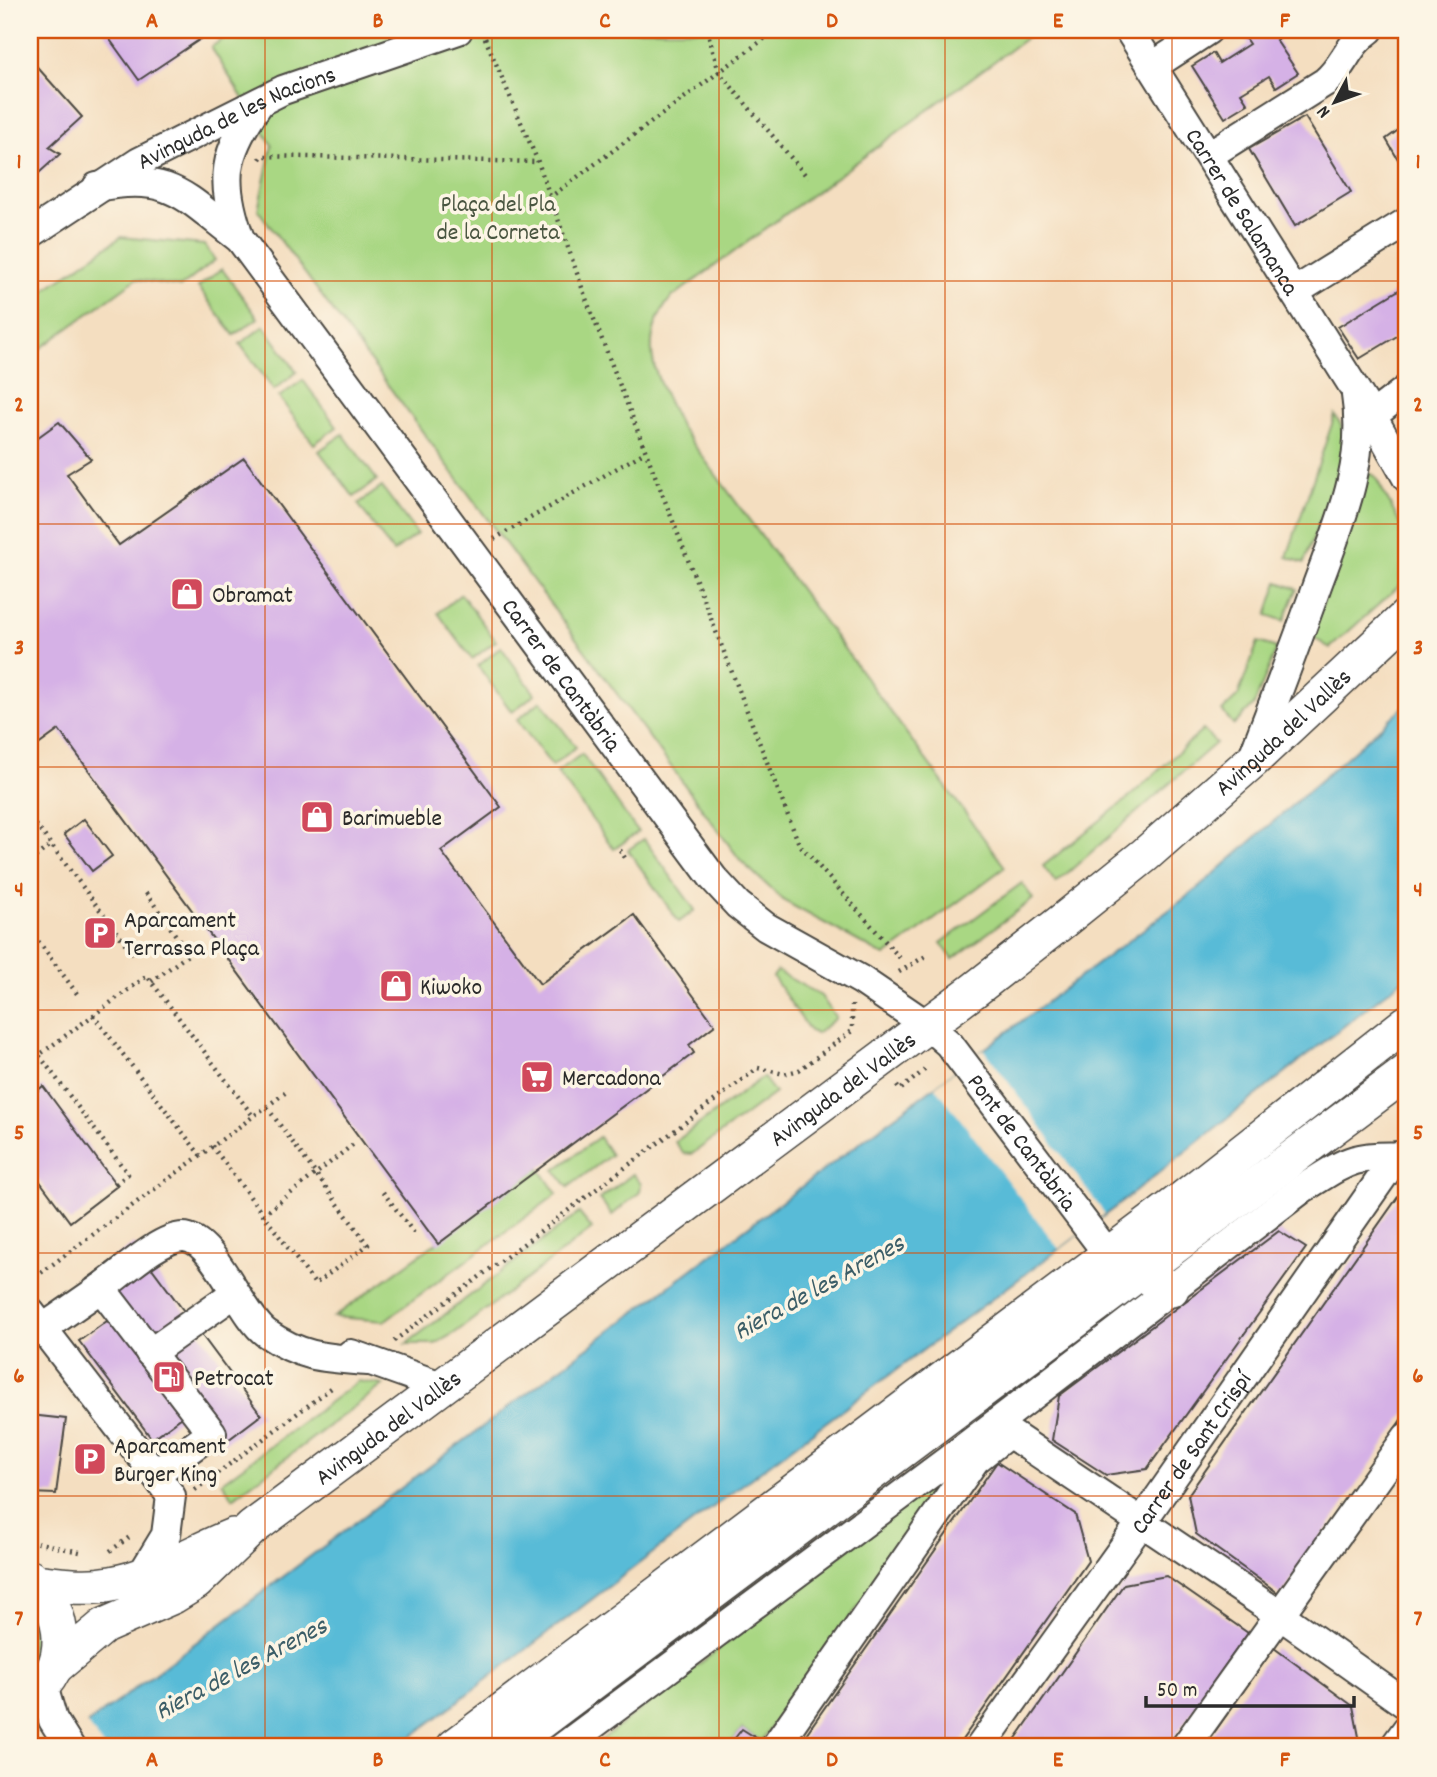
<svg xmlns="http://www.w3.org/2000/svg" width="1437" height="1777" font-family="Dekko,sans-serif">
	<rect width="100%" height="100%" fill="#fcf5e5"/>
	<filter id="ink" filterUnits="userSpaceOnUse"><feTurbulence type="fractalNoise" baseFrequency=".0143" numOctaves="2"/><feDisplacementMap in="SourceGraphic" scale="14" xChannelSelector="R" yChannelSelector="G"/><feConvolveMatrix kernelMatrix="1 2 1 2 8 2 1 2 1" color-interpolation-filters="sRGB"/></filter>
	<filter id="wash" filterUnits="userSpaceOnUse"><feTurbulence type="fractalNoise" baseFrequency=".00686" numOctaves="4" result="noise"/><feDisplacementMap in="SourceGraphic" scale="28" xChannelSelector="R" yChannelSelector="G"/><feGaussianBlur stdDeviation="1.57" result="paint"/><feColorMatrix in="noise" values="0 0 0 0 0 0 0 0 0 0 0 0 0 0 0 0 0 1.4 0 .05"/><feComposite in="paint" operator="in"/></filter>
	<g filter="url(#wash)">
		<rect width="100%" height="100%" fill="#f4dec0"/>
		<g fill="#a9d783" stroke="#6a8157" stroke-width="2">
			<path d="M237,30h800l-366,268c-37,45 -13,82 9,128l325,441 -120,89 -101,-55 -43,-40 -483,-651 14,-65 -61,-98z"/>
			<path d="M121,237l83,8 11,15 -34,27 -45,-8 -106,77v-56z"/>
			<path d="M222,269l36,49 -24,17 -36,-48z"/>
			<path d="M264,326l33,46 -23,18 -34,-46z"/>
			<path d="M303,380l34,47 -23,17 -35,-47z"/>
			<path d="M1335,415l6,10 5,27 -42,111 -17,-6z"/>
			<path d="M343,434l34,46 -23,17 -35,-46z"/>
			<path d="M1369,473l6,3 32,61v42l-77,69 -19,-12z"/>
			<path d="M382,487l35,47 -24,18 -35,-48z"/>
			<path d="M1278,582l19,7 -13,32 -17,-6z"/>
			<path d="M461,594l35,47 -24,18 -34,-46z"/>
			<path d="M1258,642l19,6 -23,57 -20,20 -12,-14 16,-15z"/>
			<path d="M501,647l34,47 -23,18 -34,-46z"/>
			<path d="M541,701l35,46 -24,19 -35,-46z"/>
			<path d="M1203,730l13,13 -160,140 -13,-17 84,-67z"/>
			<path d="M582,754l56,78 -24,17 -57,-77z"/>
			<path d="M644,839l51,71 -16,12 -51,-72z"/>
			<path d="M1022,883l11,16 -80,60 -12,-16z"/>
			<path d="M777,971l44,25 15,22 -20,16 -6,-3 -37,-54z"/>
			<path d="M763,1077l12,16 -83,61 -9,-1 -8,-11z"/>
			<path d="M599,1137l12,18 -43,32 -13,-17z"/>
			<path d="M539,1168l18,26 -173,127 -50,-4z"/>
			<path d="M633,1174l8,10 -1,8 -28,23 -12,-16z"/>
			<path d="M579,1213l13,16 -137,104 -20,11h-29z"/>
			<path d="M358,1381l25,4 -150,113 -11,-16z"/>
			<path d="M967,1457l-206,284 -19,-12 -14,18h-136z"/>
			<path d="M30,1598c22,32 18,46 0,79z"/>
		</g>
		<path fill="#59bbd7" stroke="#427381" stroke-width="2" d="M1407,704v272l-294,233 -346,257 -369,281h-341l1140,-858z"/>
		<g fill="#f4dec0">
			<path d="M984,1049l121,165 -46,35 -124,-163z"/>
			<path d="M85,1721l19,26h-51l2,-3z"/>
		</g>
		<g id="blocks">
			<g fill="#d5b1e6">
				<path d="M103,30h111l-75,50z"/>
				<path d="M1251,30h40l-15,10 22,33 -22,14 -7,-11 -28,17 7,11 -23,14 -33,-52 21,-13 6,10 30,-19 -6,-9z"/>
				<path d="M30,59l52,58 -33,30 11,7 -30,27z"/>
				<path d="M1305,117l46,75 -56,34 -46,-77z"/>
				<path d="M1407,124v46l-2,1 -19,-32z"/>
				<path d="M1407,285v45l-48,29 -21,-32z"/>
				<path d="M59,422l32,37 -24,15 52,71 125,-87 257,349 -60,44 99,133 94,-69 81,110 -26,20 5,8 -256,191 -379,-514 -29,21v-308z"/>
				<path d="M84,819l28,37 -20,15 -28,-37z"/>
				<path d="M43,1086l74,100 -47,36 -40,-54v-71z"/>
				<path d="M1407,1195v216l-126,184 -85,-61 -8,-39 210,-298z"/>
				<path d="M1279,1231l27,17 -159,221 -41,6 -54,-35 7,-44z"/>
				<path d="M134,1244l127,171 -45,34 -27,-37 -37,27 -73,-98 35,-25 -27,-37z"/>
				<path d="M30,1415l36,4 -10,75 -26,-1z"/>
				<path d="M997,1462l78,52 13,47 -131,186h-160z"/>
				<path d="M1166,1576l82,57 -81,114h-157l114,-163z"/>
				<path d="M1274,1648l79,58 8,41h-157z"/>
				<path d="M742,1729l19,12 -4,6h-29z"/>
			</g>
		</g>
	</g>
	<g filter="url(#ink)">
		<use href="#blocks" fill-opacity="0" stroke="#494641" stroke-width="2"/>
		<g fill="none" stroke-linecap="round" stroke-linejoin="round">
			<defs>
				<g id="minor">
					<path id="s1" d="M1129,30l243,386 35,62"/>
					<path d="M1153,66l55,-36"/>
					<path d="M1209,155l116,-73c19,-15 23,-38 44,-52"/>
					<path id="s2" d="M97,187c76,-15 88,11 143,52l473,639 25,27 28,22 95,53 66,45 22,19 149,197"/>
					<path id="s3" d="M30,234l109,-72 144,-72 175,-60"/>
					<path d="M240,239c-21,-59 -17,-86 20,-137"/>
					<path d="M1294,292l113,-70"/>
					<path d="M1372,416l35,-27"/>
					<path d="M1252,759c22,-57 44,-114 64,-171 23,-63 51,-125 40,-193"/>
					<path d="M30,1312l125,162"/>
					<path d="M42,1329l59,-41"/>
					<path d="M150,1353l85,-60"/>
					<path d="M351,1354l90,32"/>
					<path d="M141,1576l25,-41 5,-39 -16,-22 57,-41 -111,-145c20,-14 59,-51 82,-51 31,0 58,78 83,96 36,25 60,25 102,28"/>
					<path d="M43,1686l10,34 17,27"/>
					<path d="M563,1747l384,-286 355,-272c45,-28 50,-35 105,-32"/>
					<path d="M775,1747l200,-287 34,-27 271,182 127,90"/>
					<path id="s4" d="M980,1747l161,-224 256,-367"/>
					<path d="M1185,1747l222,-310"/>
					<path d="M1394,1747l13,-18"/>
				</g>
				<g id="major">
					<path d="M1124,1264l47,25"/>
					<path d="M30,1578c38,32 42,89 0,119"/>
					<path d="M35,1582c25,3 51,7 76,2 42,-7 82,-32 122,-48"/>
					<path id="s5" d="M55,1667l49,-41 69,-30 23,-14 56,-54 721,-537 91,-71 81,-65 107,-94 155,-145"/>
					<path d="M454,1747l726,-546 227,-178"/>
					<path d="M506,1747l901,-675"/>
				</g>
			</defs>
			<use href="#minor" stroke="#494641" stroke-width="32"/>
			<use href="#major" stroke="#494641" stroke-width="38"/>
			<g stroke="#494641" stroke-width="4.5" stroke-dasharray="2 5" stroke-linecap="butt">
				<path d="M707,30l12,42 89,106"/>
				<path d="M485,38l53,124 47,134 214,548 101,114"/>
				<path d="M260,159l2,-3 276,6"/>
				<path d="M549,198l227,-168"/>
				<path d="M494,539l151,-87"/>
				<path d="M30,831l7,-5 96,128"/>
				<path d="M620,850l7,11"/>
				<path d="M30,861l21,-16"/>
				<path d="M146,893l43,61 -38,28"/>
				<path d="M30,930l48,65"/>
				<path d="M899,972l30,-18"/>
				<path d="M93,1015l107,140"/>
				<path d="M30,1056l6,-5 3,4"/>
				<path d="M897,1086l3,4 27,-22"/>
				<path d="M212,1146l103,138 53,-39 -102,-139"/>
				<path d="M116,1184l12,-10 -89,-119 108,-79 106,140"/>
				<path d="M383,1192l31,41"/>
				<path d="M263,1215l92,-72"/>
				<path d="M30,1281l259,-191"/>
				<path d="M394,1341l364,-273 26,6 15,-4 53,-39v-26"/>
				<path d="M195,1490l139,-104"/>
				<path d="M30,1541l54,12"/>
				<path d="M110,1551l21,-15"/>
			</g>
			<use href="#minor" stroke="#fff" stroke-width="28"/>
			<use href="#major" stroke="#fff" stroke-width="35"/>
		</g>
	</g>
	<path fill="none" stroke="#d5540f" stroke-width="2" stroke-opacity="0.55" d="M265,30v1717M492,30v1717M719,30v1717M945,30v1717M1172,30v1717M30,281h1377M30,524h1377M30,767h1377M30,1010h1377M30,1253h1377M30,1496h1377"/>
	<defs>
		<symbol id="shop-square" viewBox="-11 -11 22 22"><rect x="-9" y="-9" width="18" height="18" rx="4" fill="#d1495b" stroke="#fcf5e5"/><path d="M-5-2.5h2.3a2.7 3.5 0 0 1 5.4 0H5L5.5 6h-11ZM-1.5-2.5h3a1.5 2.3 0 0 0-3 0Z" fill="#fff"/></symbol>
		<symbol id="parking-square" viewBox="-11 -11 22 22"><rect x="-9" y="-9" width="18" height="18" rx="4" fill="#d1495b" stroke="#fcf5e5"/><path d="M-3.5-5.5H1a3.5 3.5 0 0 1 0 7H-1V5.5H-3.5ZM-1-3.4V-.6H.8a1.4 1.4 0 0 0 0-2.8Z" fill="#fff"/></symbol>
		<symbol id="supermarket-square" viewBox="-11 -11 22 22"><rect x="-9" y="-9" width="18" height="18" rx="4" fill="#d1495b" stroke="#fcf5e5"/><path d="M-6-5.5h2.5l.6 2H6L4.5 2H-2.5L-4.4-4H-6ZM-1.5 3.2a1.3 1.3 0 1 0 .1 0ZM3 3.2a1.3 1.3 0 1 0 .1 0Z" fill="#fff"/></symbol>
		<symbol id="fuel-square" viewBox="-11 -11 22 22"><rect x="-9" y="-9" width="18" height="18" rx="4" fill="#d1495b" stroke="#fcf5e5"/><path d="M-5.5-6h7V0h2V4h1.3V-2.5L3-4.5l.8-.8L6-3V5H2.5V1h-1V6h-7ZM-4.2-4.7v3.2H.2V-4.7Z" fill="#fff"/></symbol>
	</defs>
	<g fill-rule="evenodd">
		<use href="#shop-square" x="168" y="575" width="38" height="38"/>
		<use href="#shop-square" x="298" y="798" width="38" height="38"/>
		<use href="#parking-square" x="81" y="914" width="38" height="38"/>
		<use href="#shop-square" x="377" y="967" width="38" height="38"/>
		<use href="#supermarket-square" x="518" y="1058" width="38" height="38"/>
		<use href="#fuel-square" x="150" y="1358" width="38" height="38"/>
		<use href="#parking-square" x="71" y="1440" width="38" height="38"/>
	</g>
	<g text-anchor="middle" stroke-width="7" stroke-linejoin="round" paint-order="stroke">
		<g font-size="24" fill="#2b2b2b" stroke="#fcf5e5">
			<text dy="8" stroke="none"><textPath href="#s3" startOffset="238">Avinguda de les Nacions</textPath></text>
			<text dy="8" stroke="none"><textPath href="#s1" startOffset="214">Carrer de Salamanca</textPath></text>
			<text dy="8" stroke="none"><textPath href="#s2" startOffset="702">Carrer de Cantàbria</textPath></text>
			<text dy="8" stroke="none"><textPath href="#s5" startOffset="1547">Avinguda del Vallès</textPath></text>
			<text dy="8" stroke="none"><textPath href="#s5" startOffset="980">Avinguda del Vallès</textPath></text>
			<text dy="8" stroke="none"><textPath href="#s2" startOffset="1368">Pont de Cantàbria</textPath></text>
			<text dy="8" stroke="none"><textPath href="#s5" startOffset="413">Avinguda del Vallès</textPath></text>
			<text dy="8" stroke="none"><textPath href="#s4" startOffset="362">Carrer de Sant Crispí</textPath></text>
		</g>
		<g font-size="24" fill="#4a5641" stroke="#fcf5e5">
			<text x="498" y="211">Plaça del Pla<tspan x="498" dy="28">de la Corneta</tspan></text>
		</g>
		<g font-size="24" fill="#2b2b2b" stroke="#fcf5e5" text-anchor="start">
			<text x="212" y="602">Obramat</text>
			<text x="342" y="825">Barimueble</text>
			<text x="124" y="927">Aparcament<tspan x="124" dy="28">Terrassa Plaça</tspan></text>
			<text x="420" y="994">Kiwoko</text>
			<text x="562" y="1085">Mercadona</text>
			<text x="194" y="1385">Petrocat</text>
			<text x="114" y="1453">Aparcament<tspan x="114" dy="28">Burger King</tspan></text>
		</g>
		<g font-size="26" font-style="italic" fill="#3b5d67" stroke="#fcf5e5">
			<text transform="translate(818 1286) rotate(-29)" y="9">Riera de les Arenes</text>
			<text transform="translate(240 1667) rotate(-28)" y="9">Riera de les Arenes</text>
		</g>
	</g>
	<rect width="1437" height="1777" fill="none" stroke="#fcf5e5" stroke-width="77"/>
	<g transform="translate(1335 102) rotate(229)" stroke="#fcf5e5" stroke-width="5" paint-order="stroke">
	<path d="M0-5L12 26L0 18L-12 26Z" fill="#2b2b2b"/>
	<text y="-10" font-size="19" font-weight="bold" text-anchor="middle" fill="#2b2b2b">N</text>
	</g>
	<path d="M1146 1696v10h208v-10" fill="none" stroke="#2b2b2b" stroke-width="3.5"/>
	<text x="1157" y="1696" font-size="21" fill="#2b2b2b" stroke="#fcf5e5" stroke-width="5" paint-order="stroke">50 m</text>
	<rect x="38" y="38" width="1360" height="1700" fill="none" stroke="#d5540f" stroke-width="2.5"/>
	<g font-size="23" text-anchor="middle" font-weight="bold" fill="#d5540f">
		<text x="152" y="27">A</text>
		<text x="378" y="27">B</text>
		<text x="605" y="27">C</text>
		<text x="832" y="27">D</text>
		<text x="1058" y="27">E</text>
		<text x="1285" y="27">F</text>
		<text x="19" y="168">1</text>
		<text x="1418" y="168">1</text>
		<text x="19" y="411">2</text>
		<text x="1418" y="411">2</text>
		<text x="19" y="654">3</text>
		<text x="1418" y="654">3</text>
		<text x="19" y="896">4</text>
		<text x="1418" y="896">4</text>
		<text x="19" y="1139">5</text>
		<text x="1418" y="1139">5</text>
		<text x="19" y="1382">6</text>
		<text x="1418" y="1382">6</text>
		<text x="19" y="1625">7</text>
		<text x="1418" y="1625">7</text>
		<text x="152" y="1766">A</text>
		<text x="378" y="1766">B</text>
		<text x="605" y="1766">C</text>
		<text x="832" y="1766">D</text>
		<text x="1058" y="1766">E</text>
		<text x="1285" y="1766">F</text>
	</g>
</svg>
